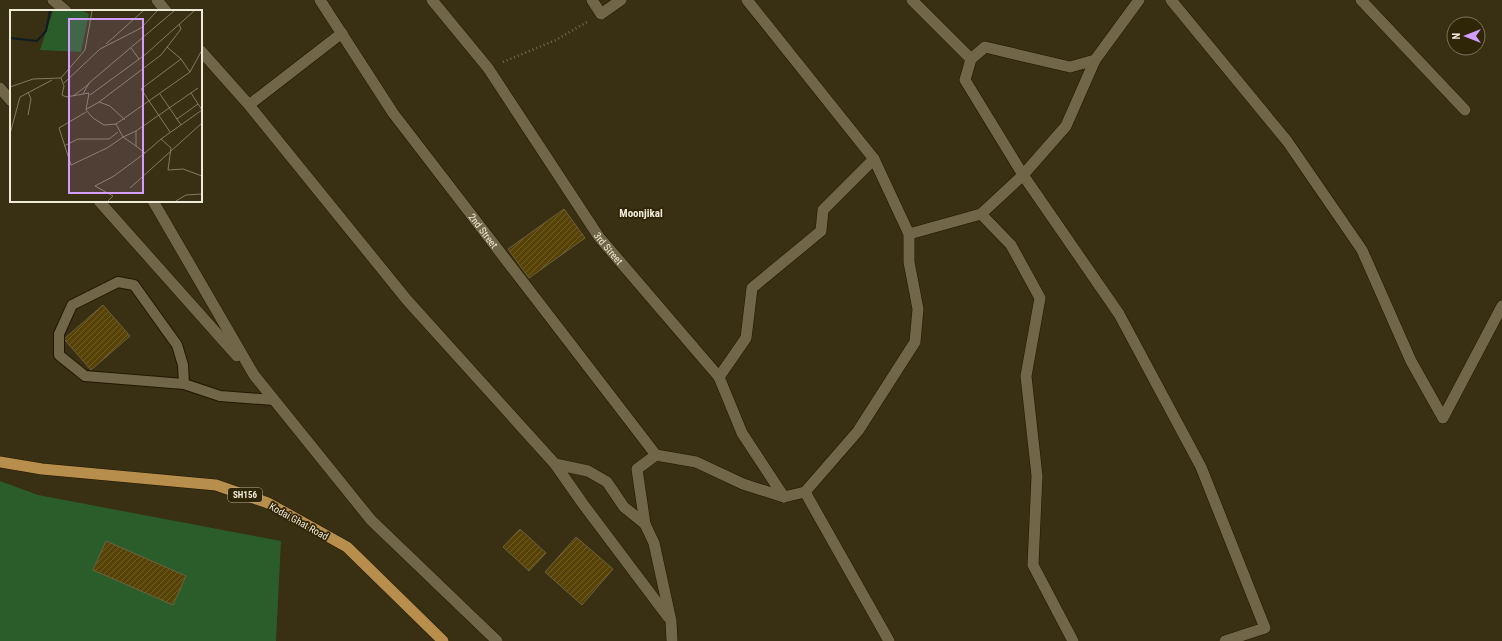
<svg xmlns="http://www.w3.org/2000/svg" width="1502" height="641" font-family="'Roboto Condensed',sans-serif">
	<defs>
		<pattern id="building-hatch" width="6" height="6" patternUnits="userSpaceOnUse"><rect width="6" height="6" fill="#564305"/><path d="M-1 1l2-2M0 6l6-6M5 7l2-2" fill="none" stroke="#6f5e29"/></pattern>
	</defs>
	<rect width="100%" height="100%" fill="#392f12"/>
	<path fill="#2a5d29" d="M0,481l38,14 243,46 -5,100h-276z"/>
	<g fill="url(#building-hatch)" stroke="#6c6042">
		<path d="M564,209l21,29 -56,40 -21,-29z"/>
		<path d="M103,305l27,31 -39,34 -27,-31z"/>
		<path d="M520,529l26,24 -17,18 -26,-24z"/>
		<path d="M576,537l37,32 -31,36 -37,-33z"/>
		<path d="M106,541l80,35 -13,29 -80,-35z"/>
	</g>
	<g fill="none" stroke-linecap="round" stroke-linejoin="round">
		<defs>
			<path id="service" d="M184,384l-1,-19 -6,-20 -43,-60 -16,-3 -46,23 -13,29v21l26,21 99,8 36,12 54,4"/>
			<g id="minor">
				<path d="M53,0l13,11"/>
				<path d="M157,0l9,11"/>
				<path id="s1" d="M320,0l73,113 263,342"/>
				<path id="s2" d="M432,0l56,68 111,169 120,140 23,56 42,64"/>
				<path d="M592,0l9,14 20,-14"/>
				<path d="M747,0l127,159 35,75"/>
				<path d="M912,0l59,59"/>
				<path d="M1171,0l116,141 75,109 49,111 32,57 59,-112"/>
				<path d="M1361,0l104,110"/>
				<path d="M201,51l48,54 158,195 148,164 33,7 19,11 17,25 21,17"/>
				<path d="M1095,60l-29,66 -43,49 96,139 82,153 64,161 -40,13"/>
				<path d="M0,88l11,13"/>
				<path d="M249,105l93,-72"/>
				<path d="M99,201l138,155"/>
				<path d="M153,201l101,174 117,145 126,121"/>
				<path d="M981,214l30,31 29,53 -14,78 11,100 -4,89 40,76"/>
				<path d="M719,377l27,-39 6,-50 69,-57 2,-21 51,-51"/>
				<path d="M555,464l28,40 85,113"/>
				<path d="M805,492l84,149"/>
				<path d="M672,641l-1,-20 -17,-78 -9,-19 -8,-55 19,-14 40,7 47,22 41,13 21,-5 53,-61 57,-89 3,-33 -9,-47v-28l72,-20 42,-39 -58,-95 6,-21 14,-12 85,20 25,-7 44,-60"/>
			</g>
			<path id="primary" d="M0,462l42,7 174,16 52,18 79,44 96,94"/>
		</defs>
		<use href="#service" stroke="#211700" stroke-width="12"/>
		<use href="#minor" stroke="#211700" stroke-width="12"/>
		<use href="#primary" stroke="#211700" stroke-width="12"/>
		<path stroke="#746b52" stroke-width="2.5" stroke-dasharray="1 3" stroke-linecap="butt" d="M503,62l53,-22 31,-18"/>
		<use href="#service" stroke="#716647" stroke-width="10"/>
		<use href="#minor" stroke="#716647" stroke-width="11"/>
		<use href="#primary" stroke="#b78e4b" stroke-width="11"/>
	</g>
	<g text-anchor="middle" stroke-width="3.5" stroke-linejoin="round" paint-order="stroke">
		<rect fill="#2f2507" stroke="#b6af9a" stroke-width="1" x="228" y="488" width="34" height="14" rx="3"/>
		<g font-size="9" font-weight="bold" fill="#f0ead9">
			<text x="245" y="498">SH156</text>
		</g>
		<g font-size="10" fill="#f0ead9" stroke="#2f2507">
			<text dy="4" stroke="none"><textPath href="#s1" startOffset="283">2nd Street</textPath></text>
			<text dy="4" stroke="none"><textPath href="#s2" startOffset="305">3rd Street</textPath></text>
			<text transform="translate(299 521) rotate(29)" y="4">Kodai Ghat Road</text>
		</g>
		<g font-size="11" font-weight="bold" fill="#f0ead9" stroke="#2f2507">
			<text x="641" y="217">Moonjikal</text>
		</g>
	</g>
	<g transform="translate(10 10)">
		<rect width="192" height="192" fill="#392f12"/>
		<path d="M43,1h30l6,3 -8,38 -41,-2z" fill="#2a5d29"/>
		<path fill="none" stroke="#0d1d24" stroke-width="2" d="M0,28l27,3 9,-10 4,-20"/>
		<path fill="none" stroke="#827a62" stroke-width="1" d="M96,34l37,-33M157,37l14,12 9,13M121,38l8,11M51,68l3,8 -2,9 4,2 23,-4 -3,17 7,8 11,7 12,-1 7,13 13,-6v15l9,7 16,-14 10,9 -3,22 15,-1 19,7M54,73l36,-34 41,-21 16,-17M0,77l23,-8 28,-1 24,-28 7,-39M73,84l6,-11 85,-72M150,84l21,31M80,85l56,-41 48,-43M63,86l16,-12M89,92l11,4 15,14M77,99l12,-7 62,-47 20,-26 -2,-5M76,102l-27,16 12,37 36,-17 16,-11 13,9M18,105l3,-16 -3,-7M167,109l21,-15M106,114l74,-52 12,-22M126,121l62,-43M160,122l-29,-43 40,-30M0,124l10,-37 32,-17M151,129l41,-29 -11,-17M54,136l14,-7h31l9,-7M120,178l72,-65M98,191l5,-5 -18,-10 19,-10 31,-23M166,191l10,-6 16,-1"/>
		<path fill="#d19dfe" fill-opacity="0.15" stroke="#d19dfe" stroke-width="2" d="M59,9h74v174h-74z"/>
		<rect width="192" height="192" fill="none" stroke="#f0ead9" stroke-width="2"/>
	</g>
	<g transform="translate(1466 36) rotate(270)"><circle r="19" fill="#2f2507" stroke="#7c745b"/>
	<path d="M0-3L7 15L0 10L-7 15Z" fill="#d19dfe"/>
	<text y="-6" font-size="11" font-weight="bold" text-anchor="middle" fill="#f0ead9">N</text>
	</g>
</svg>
